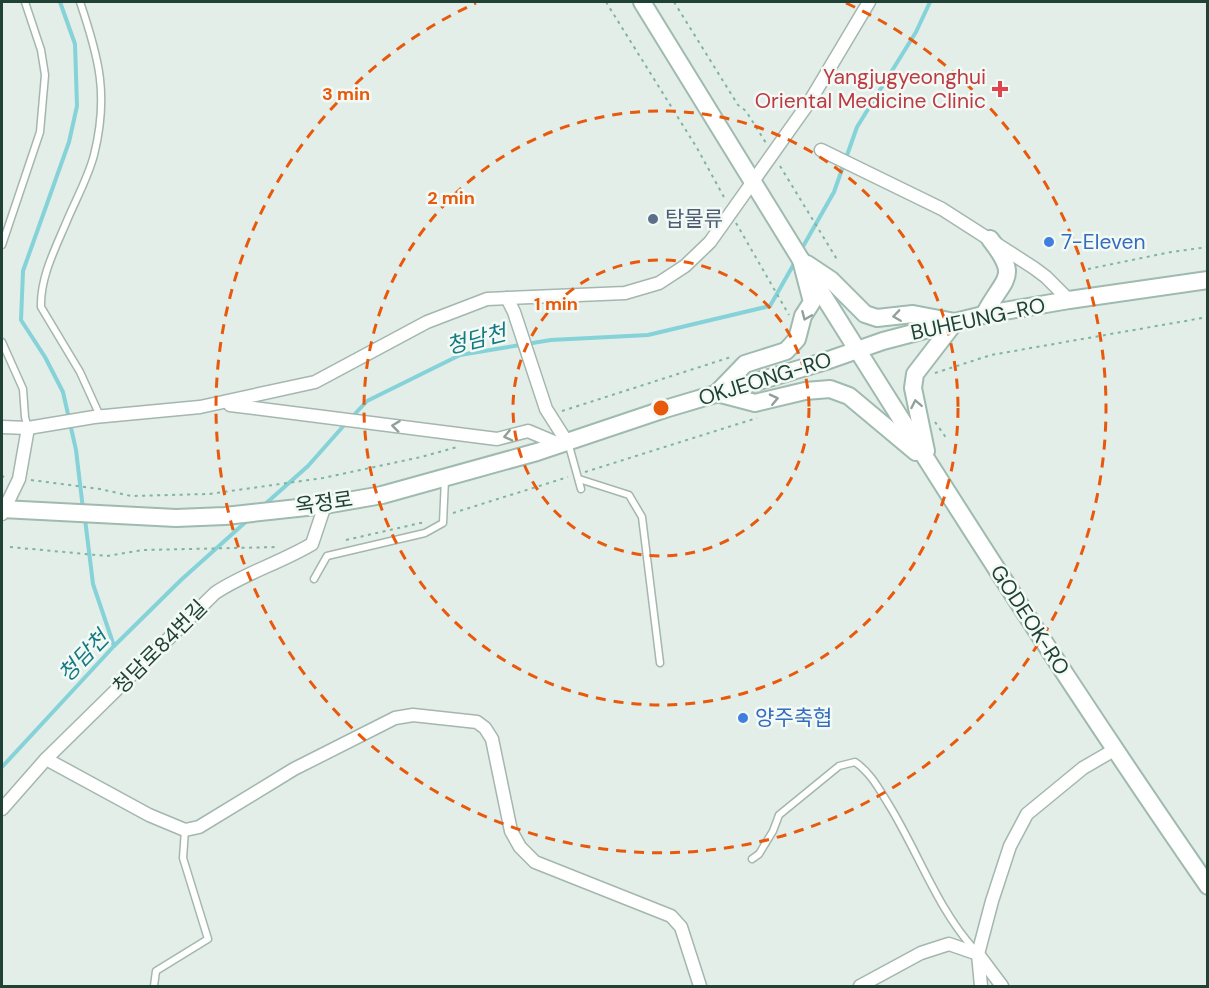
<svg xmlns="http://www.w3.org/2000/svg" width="1209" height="988" font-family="'DM Sans','Noto Sans KR',sans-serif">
	<rect width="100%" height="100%" fill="#e2eee7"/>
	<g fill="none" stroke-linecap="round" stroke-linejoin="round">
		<g stroke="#85d2d8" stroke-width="4">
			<path d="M60,2l15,42 2,62 -8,36 -46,129 -2,49 24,37 18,35 13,58 7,59"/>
			<path d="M801,250l33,-58 23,-65 59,-95 14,-30"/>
			<path d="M352,417l15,-16 93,-46 91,-15 97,-5 122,-29 25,-44"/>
			<path d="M263,506l45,-40 39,-44"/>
			<path d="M85,519l8,65 21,62"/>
			<path d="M2,767l112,-121 67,-66 68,-61"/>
		</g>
		<defs>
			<g id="lane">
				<path d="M80,2c19,56 29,93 14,153 -6,23 -19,46 -28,68 -11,26 -26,55 -25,84l39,65 20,44"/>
				<path d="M2,245l38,-113 5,-57 -4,-25 -16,-48"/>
				<path d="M2,342l21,47 2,28 3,11"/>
				<path d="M568,442l13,47"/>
				<path d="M579,479l50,16 13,22 18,146"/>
				<path d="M314,579l13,-23 98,-23 18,-10 2,-44"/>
				<path d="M752,859l7,-5 14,-23 6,-16 60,-49 16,-4c16,11 24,27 34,43 29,47 48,103 85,144"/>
				<path d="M154,986l2,-15 52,-32 -25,-81 2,-28"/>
			</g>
			<g id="street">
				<path d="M821,150l121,59 92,59 12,9 23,23"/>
				<path d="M507,298l7,14 32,97 21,33"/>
				<path d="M230,405l267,34 31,-8 31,13"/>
				<path d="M2,427l26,1 66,-11 106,-10 115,-25 112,-60 60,-23 138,-6 34,-10 26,-17 25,-24 100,-141 59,-99"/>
				<path d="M2,514l17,-35 9,-51"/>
				<path d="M46,759l103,56 36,15 14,-3 95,-58 101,-51 18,-3 64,7 8,6 7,11 19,92 9,16 15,15 136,54 10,11 19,59"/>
				<path d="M2,809l44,-50 169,-166c30,-20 65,-30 97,-49l13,-39"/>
				<path d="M860,986l61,-33 28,-9 29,10 24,32"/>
				<path d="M981,986l-3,-32 14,-53 18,-55 17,-32 56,-46 31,-18"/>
			</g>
			<g id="secondary">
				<path d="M642,2l159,258 11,42 -9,14 -6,23 -11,12 -41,13 -28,29 38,10 50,-12 25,-2 19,7 67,56"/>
				<path d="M801,260c132,211 265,421 407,626"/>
				<path d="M807,264l24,16 34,34 12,4 36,-4 42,8 -40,52 -2,14 13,63"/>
				<path d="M984,315c20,-39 37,-36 6,-76"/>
				<path d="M2,509l174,9 49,-2 100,-11 57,-10 155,-43 128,-43 161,-48 57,-20 72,-19 32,-8 82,-14 139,-20"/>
			</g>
		</defs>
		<use href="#lane" stroke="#a4b7ae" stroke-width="9"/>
		<use href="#street" stroke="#a4b7ae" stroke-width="15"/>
		<use href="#secondary" stroke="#9fbaae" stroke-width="20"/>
		<g stroke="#7fb49f" stroke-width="2" stroke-dasharray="3 4.5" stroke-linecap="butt">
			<path d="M606,2l91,146 28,51"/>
			<path d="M674,2l64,103 8,6 20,32"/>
			<path d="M780,166l58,95"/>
			<path d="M736,223l53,92"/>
			<path d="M1088,269l83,-17 37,-5"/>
			<path d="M935,373l56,-18 217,-38"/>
			<path d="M562,411l169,-54"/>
			<path d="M935,422l12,17"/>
			<path d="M585,472l172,-54"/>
			<path d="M2,476l2,1"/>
			<path d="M31,480l69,9 31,7 78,-2 114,-16 98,-21 36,-10"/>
			<path d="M453,513l115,-36"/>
			<path d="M346,540l79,-18"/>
			<path d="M10,547l97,9 36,-6 136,-3"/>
		</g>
		<use href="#lane" stroke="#fff" stroke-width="6"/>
		<use href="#street" stroke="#fff" stroke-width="12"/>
		<use href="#secondary" stroke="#fff" stroke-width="16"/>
	</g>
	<defs><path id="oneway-chevron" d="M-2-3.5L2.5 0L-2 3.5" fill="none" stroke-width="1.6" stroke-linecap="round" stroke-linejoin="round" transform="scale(1.5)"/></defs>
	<g stroke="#90a09a">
		<use href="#oneway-chevron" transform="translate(806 316) rotate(113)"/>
		<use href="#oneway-chevron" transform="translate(897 316) rotate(172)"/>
		<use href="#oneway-chevron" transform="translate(774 399) rotate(-13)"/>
		<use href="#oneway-chevron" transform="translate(916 404) rotate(-101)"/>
		<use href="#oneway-chevron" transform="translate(396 426) rotate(-173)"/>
		<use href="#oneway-chevron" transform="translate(508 436) rotate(167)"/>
	</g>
	<g fill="none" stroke="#e8590c" stroke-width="3" stroke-dasharray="10 8">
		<circle cx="661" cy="408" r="148"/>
		<circle cx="661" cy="408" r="297"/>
		<path d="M846 3A445 445 0 1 1 476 3"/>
	</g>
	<path fill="#e0444e" stroke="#f3faf6" stroke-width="2" d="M997 80h6v6h6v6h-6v6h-6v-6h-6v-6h6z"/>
	<circle fill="#5c6f8a" stroke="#f3faf6" stroke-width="2" cx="653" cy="219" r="6"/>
	<g fill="#3f7fe0" stroke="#f3faf6" stroke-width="2">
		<circle cx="1049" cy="242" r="6"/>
		<circle cx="743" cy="718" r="6"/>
	</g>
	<g text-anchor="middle" stroke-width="5" stroke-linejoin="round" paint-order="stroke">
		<g font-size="21" fill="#be3a42" stroke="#f3faf6" text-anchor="end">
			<text x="986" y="84">Yangjugyeonghui<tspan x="986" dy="24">Oriental Medicine Clinic</tspan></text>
		</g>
		<g font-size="21" fill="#4e5e75" stroke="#f3faf6" text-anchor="start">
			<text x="665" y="226">탑물류</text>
		</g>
		<g font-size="21" fill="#366cbe" stroke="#f3faf6" text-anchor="start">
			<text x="1061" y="249">7-Eleven</text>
			<text x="755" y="725">양주축협</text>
		</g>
		<g font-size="21" fill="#204135" stroke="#f3faf6">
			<text transform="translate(978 319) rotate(-12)" y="7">BUHEUNG-RO</text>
			<text transform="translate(765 379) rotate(-17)" y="7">OKJEONG-RO</text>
			<text transform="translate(324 503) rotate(-8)" y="7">옥정로</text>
			<text transform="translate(1030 620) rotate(57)" y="7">GODEOK-RO</text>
			<text transform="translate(160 647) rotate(-45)" y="7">청담로84번길</text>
		</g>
		<g font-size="22" font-style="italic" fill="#147a82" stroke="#f3faf6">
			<text transform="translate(476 339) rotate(-14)" y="8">청담천</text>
			<text transform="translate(83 656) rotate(-46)" y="8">청담천</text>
		</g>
	</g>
	<circle cx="661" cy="408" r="9" fill="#e8590c" stroke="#f3faf6" stroke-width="3"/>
	<g font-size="18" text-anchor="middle" font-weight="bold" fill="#e8590c" stroke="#f3faf6" stroke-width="5" stroke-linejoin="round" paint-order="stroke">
		<text x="346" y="100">3 min</text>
		<text x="451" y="204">2 min</text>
		<text x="556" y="310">1 min</text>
	</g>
	<rect width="1209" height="988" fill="none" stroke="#204135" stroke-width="6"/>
</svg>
